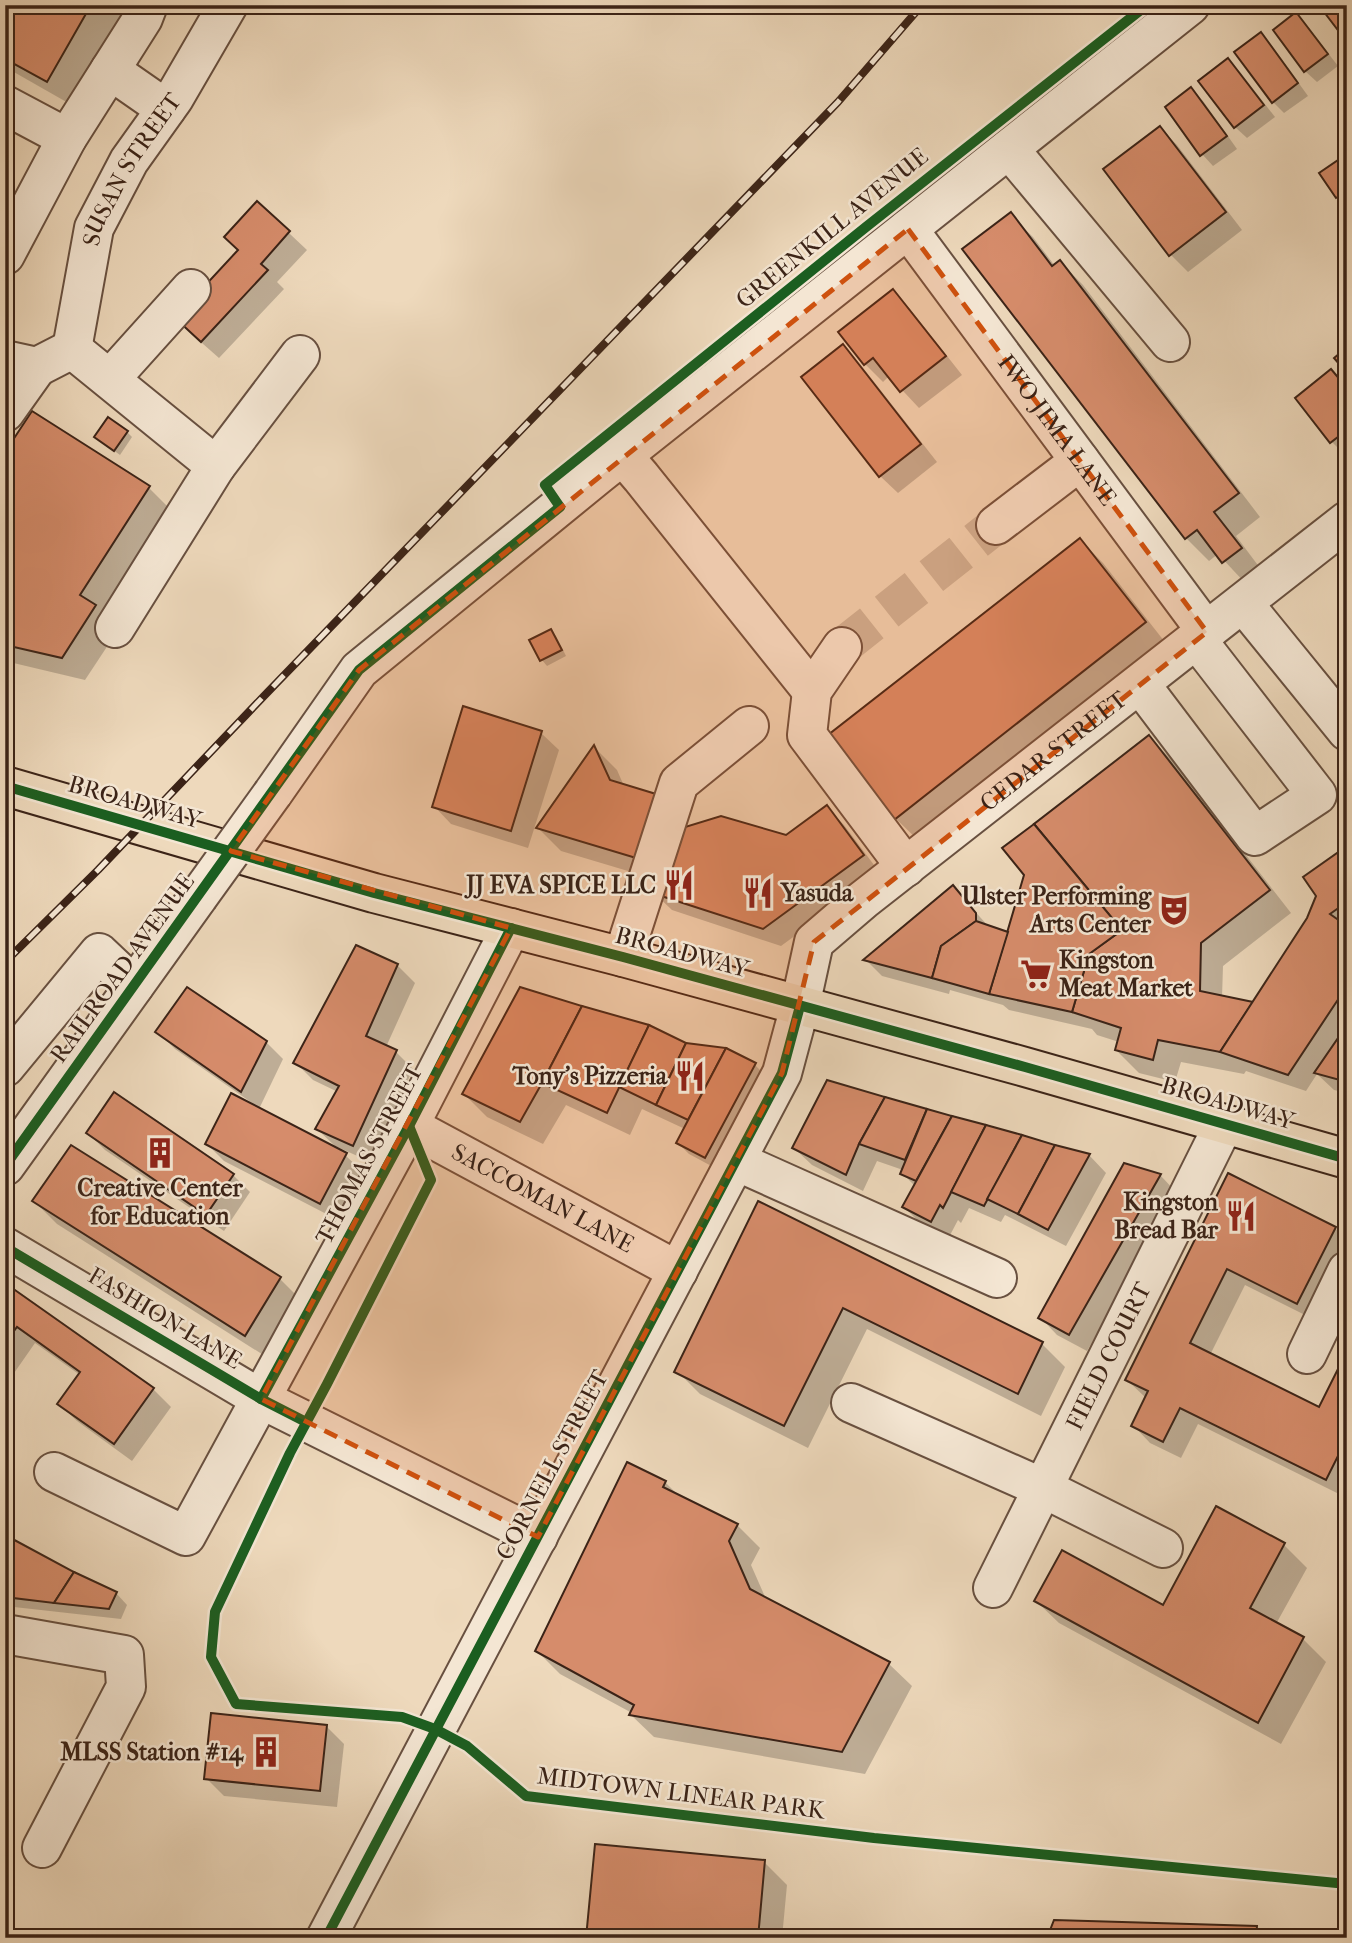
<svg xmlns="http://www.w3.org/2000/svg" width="1352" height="1943" font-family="'IM FELL French Canon',serif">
	<rect width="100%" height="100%" fill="#eed9bc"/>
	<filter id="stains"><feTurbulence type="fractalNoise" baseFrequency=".00286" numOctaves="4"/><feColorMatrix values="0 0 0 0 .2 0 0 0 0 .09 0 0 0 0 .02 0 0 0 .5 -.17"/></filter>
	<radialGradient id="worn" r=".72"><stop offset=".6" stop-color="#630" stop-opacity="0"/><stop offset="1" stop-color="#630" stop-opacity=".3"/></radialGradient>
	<g fill="#0003">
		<path d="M5,5h122l-57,99 -65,-37z"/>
		<path d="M1296,15l11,11 31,40 -21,16 -12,-11z"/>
		<path d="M1261,34l11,12 36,50 -24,17 -11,-11z"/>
		<path d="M1228,61l12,11 35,45 -28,21 -12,-11z"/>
		<path d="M1191,90l12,11 34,48 -24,17 -11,-12z"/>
		<path d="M1160,128l17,17 65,85 -54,42 -17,-17 -66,-86z"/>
		<path d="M1347,156v50l-9,-9 -17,-23z"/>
		<path d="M257,203l50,47 -30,32 7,7 -65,69 -25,-22 46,-85z"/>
		<path d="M1010,215l23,22 22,29 5,-4 23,23 177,232 -24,19 27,36 -16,13 -29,-31 -9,7 -23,-23z"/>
		<path d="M893,291l17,18 52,66 -43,33 -30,-32 -6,6 -18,-18 -25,-31z"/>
		<path d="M843,347l17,17 77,98 -39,31 -18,-17z"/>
		<path d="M1347,388v62l-4,3 -11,-11z"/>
		<path d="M33,413l116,75 23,23 -54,119 -33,50 -80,-19v-206z"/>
		<path d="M127,432l5,5 -12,18 -18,-13z"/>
		<path d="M1080,540l23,23 65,83 -249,195 -23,-22z"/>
		<path d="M551,631l5,5 10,20 -19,10 -5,-6 -11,-19z"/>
		<path d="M464,709l77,24 18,17 -31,98 -77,-24 -17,-18z"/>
		<path d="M1149,737l23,23 119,153 -68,53 -1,32 31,6 56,-85 38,-71v245l-13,-3 -17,-16 -11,17 -60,-20 -2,3 -63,-12 -6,20 -36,-9 -23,-23 3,-8 -22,-7 -5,-6 -83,-19 -6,-5 -53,-15 -1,4 -67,-18 -16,-16 87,-73 36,40 19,7z"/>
		<path d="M595,748l22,22 7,16 49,47 114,4 40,-29 17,17 36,48 -99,73 -109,-36 -18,-17 4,-13 -97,-29 -23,-23z"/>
		<path d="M397,965l18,18 -29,64 10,5 17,17 -42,93 -36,-16 -18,-17 21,-37 -25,-12 -18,-18z"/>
		<path d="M158,1032l108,10 17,17 -24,50 86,46 18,17 -25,48 -114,-59 -17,-17 45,-41 -77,-54z"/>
		<path d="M685,1045l41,5 29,15 11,11 -49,93 -28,-15 -11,-11 7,-14 -43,-20 -12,26 -64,-30 -23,39 -56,-27 -23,-23z"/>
		<path d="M828,1082l261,73 17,18 -40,73 -61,-31 -4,7 -32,-14 -8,15 -3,-3 -10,19 -27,-15 -17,-17 11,-21 -13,-13 1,-3 -26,-9 -14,30 -51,-26 -18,-17z"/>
		<path d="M88,1133l145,42 17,17 -26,39 -119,-81z"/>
		<path d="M72,1147l208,132 23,23 -35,56 -211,-134 -23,-23z"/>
		<path d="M1160,1175l17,18 -90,158 -30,-16 -17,-18z"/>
		<path d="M1229,1176l106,52 12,12v17l-32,63 -70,-35 -35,70 109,55 28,-55v135l-4,6 -145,-72 -17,34 -31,-15 -17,-18 13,-27 -19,-18z"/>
		<path d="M759,1203l283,141 23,23 -24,49 -174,-87 -59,119 -108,-54 -23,-23z"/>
		<path d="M5,1285l148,104 18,18 -39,54 -55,-40 -18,-17 21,-29 -45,-32 -23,33 -7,-5z"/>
		<path d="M665,1482l15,15 57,28 23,23 -9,17 15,34 123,65 23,22 -47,88 -211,-37 -23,-22 1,-2 -72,-39 -23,-23z"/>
		<path d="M5,1537l111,56 11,12 -6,14 -116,-13z"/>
		<path d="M1284,1545l23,23 -31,56 27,15 23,23 -45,82 -222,-121 -23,-22 128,6z"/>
		<path d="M326,1726l18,18 -7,63 -113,-11 -18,-18z"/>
		<path d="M764,1862l23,23 -5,53h-194z"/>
		<path d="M1256,1928l10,10h-217z"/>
	</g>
	<g fill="#d68c6b" stroke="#3b2317" stroke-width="2">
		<path d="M5,5h86l-44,77 -42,-23z"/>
		<path d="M1325,5h22v37l-26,-34z"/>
		<path d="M1296,12l32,42 -24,18 -31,-42z"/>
		<path d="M1261,32l37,51 -26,20 -38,-51z"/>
		<path d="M1228,58l36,47 -30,23 -36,-47z"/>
		<path d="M1191,87l36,49 -27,20 -35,-49z"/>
		<path d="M1160,126l66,86 -57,44 -66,-87z"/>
		<path d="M1347,154v37l-11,7 -17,-25z"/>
		<path d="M257,201l33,30 -29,33 7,6 -67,72 -26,-24 63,-68 -14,-13z"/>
		<path d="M1011,212l41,54 8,-6 179,233 -25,19 28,36 -20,15 -25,-33 -12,9 -223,-290z"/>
		<path d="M893,289l53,67 -46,36 -27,-34 -9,7 -26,-33z"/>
		<path d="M843,344l78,100 -42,33 -78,-100z"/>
		<path d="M1347,347v26l-13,-15z"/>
		<path d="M1331,369l16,19v42l-17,13 -35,-45z"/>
		<path d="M32,411l118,75 -70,109 16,10 -34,53 -57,-13v-193z"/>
		<path d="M108,417l20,14 -14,20 -20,-14z"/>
		<path d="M1080,538l66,84 -252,198 -66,-85z"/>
		<path d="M551,629l11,21 -22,11 -11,-21z"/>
		<path d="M463,706l79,25 -31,100 -79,-24z"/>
		<path d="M1149,735l121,155 -69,53 -1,48 53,11 -33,50 -62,-12 -5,20 -38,-10 6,-22 -49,-16 17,-58 33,-24 -88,-106z"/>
		<path d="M594,745l16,35 46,14 -20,64 -100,-30z"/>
		<path d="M827,805l37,50 -101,74 -111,-36 20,-62 49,-15 65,19z"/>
		<path d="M1034,824l88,106 -33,24 -17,58 -83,-18 35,-119 -22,-27z"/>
		<path d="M1347,846v56l-17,12 17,12v60l-59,89 -68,-23 87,-134 9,-22 -13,-19z"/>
		<path d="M953,885l23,28v8l-35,25 -9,32 -69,-18z"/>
		<path d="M976,921l32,11 -19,62 -57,-16 9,-32z"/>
		<path d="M356,945l42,19 -32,72 31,14 -44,96 -38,-17 24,-43 -46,-23z"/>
		<path d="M187,987l80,54 -26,51 -86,-60z"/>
		<path d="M520,987l62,19 -40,77 -22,39 -58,-28z"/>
		<path d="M582,1006l67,19 -42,88 -65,-30z"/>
		<path d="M649,1025l37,18 -30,62 -37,-18z"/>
		<path d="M1347,1025v57l-33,-9z"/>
		<path d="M686,1043l40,5 -38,72 -32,-15z"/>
		<path d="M726,1048l30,15 -51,95 -29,-15z"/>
		<path d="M827,1080l58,17 -26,47 -13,31 -54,-27z"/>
		<path d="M114,1092l120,82 -28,41 -120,-82z"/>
		<path d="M231,1093l116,60 -27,51 -115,-60z"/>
		<path d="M885,1097l42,12 -22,51 -46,-16z"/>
		<path d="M927,1109l25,7 -36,65 -16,-7z"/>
		<path d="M952,1116l34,9 -43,83 -3,-3 -9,17 -29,-15z"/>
		<path d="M986,1125l36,10 -38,71 -33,-14z"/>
		<path d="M1022,1135l33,10 -37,69 -31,-15z"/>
		<path d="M71,1145l210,132 -36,59 -213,-135z"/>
		<path d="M1055,1145l35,9 -42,76 -30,-16z"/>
		<path d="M1124,1163l37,11 -92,161 -31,-17z"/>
		<path d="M1228,1173l108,54 -39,77 -70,-35 -37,74 129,64 28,-56v87l-21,42 -146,-72 -17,34 -32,-16 17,-35 -23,-11z"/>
		<path d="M758,1201l285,141 -25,52 -175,-86 -59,118 -110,-54z"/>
		<path d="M5,1283l149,105 -40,56 -57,-40 23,-32 -63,-45 -12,16z"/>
		<path d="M627,1462l39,19 -3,6 75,37 -9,17 21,48 140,73 -48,90 -213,-37 5,-10 -99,-54z"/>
		<path d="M1216,1506l69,37 -35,65 54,29 -46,86 -224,-122 28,-51 101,55z"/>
		<path d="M7,1536l67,36 -20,31 -49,-6v-57z"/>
		<path d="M74,1572l43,20 -8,17 -55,-6z"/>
		<path d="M211,1713l116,12 -7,66 -116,-12z"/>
		<path d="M595,1844l170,16 -7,78h-172z"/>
		<path d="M1054,1920l203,6 -1,12h-209z"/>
	</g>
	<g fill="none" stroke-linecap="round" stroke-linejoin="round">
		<path stroke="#cab59b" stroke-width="38" stroke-dasharray="38 19" stroke-linecap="butt" d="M842,647l154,-122"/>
		<defs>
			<g id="minor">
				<path d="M110,70l56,39"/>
				<path d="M5,105l62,33"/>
				<path d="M1009,149l161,193"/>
				<path id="s1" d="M908,229l299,403"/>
				<path d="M5,255l62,-117 76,-120 5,-13"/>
				<path id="s2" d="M72,349l22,-121 35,-67 45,-63 54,-93"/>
				<path d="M72,349l144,117 -101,162"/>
				<path d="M5,360l32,7 35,-18"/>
				<path d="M110,379l81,-90"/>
				<path d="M5,412l32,-45"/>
				<path d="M623,456l18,21 171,214"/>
				<path d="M216,466l84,-111"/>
				<path d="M996,525l84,-64"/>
				<path d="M1243,603l104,128"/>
				<path d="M842,647l-30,44 -5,44 99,132"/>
				<path d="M1140,684l115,152 62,-41 -120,-155"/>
				<path d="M273,793l86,-123 240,-196 591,-469"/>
				<path d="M623,957l56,-174 70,-57"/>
				<path d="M5,1067l94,-114 35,33"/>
				<path id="s3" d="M409,1126l269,145"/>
				<path d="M736,1161l261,117"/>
				<path d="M5,1166l193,-269"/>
				<path d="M5,1247l256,152 277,138"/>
				<path d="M1307,1354l40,-83"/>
				<path d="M851,1403l192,85 120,60"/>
				<path d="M54,1472l132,64 223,-410 102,-198"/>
				<path id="s4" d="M993,1588l231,-464"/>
				<path d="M5,1634l119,21 2,32 -84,161"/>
				<path id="s5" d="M326,1938l456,-865 18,-67 14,-64 49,-42 484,-379"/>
			</g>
			<path id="highway" d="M5,786l369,107 249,64 402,110 322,92"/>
		</defs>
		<use href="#minor" stroke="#685040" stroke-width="42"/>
		<use href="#highway" stroke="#3b2317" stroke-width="42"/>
		<use href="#minor" stroke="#f4e6d3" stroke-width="38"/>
		<use href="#highway" stroke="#eed9bc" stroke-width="38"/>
		<defs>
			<path id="rail" d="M5,962l93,-92 166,-174 574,-594 84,-97"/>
		</defs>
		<use href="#rail" stroke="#3b2317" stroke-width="8"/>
		<use href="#rail" stroke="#f4e6d3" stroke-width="5" stroke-dasharray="16" stroke-linecap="butt"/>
		<defs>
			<path id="minor-bridge" d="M198,897l75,-104"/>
		</defs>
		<use href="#minor-bridge" stroke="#685040" stroke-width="42" stroke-linecap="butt"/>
		<use href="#minor-bridge" stroke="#f4e6d3" stroke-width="38"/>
		<defs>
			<g id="cycleway">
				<path d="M5,786l369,107 249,64 402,110 322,92"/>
				<path d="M409,1126l22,54 -104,204 -37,69 -75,159 -4,45 25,47 166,13 33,12 32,17 59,50 348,42 473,46"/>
				<path d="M5,1166l354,-496 201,-163 -15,-22 321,-258 281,-222"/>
				<path d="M5,1247l256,152 45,23"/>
				<path d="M261,1399l148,-273 102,-198"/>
				<path d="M326,1938l456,-865 18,-67"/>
			</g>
		</defs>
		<use href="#cycleway" stroke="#f4e6d3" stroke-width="15"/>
		<use href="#cycleway" stroke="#1b5e20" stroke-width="10"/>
	</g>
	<path fill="#ce510e" fill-opacity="0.2" stroke="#ce510e" stroke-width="5" stroke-dasharray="14 9" stroke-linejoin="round" d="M908,229l299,403 -393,310 -32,131 -244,464 -277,-138 250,-471 -280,-77 128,-181z"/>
	<defs>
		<symbol id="restaurant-bare" viewBox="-9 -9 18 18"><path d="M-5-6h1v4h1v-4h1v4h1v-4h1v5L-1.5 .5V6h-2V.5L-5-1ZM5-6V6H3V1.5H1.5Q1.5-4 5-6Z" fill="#8f2418" stroke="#f4e6d3" stroke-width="2.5" paint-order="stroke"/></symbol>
		<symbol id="theatre-bare" viewBox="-9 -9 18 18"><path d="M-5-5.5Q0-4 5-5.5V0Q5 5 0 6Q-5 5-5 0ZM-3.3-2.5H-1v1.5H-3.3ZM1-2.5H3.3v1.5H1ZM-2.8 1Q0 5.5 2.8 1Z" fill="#8f2418" stroke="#f4e6d3" stroke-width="2.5" paint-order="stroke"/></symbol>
		<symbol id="supermarket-bare" viewBox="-9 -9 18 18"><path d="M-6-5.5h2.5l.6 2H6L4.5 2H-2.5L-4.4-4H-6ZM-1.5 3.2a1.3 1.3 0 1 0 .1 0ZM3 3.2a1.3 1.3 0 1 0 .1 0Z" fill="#8f2418" stroke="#f4e6d3" stroke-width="2.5" paint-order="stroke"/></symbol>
		<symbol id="building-bare" viewBox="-9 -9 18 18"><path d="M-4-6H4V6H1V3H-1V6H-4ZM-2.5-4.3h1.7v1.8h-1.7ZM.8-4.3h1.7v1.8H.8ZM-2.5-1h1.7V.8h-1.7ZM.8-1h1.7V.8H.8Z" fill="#8f2418" stroke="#f4e6d3" stroke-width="2.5" paint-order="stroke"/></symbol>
	</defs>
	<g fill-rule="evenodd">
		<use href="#restaurant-bare" x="657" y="863" width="44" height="44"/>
		<use href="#restaurant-bare" x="736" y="871" width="44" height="44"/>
		<use href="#theatre-bare" x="1152" y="888" width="44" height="44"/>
		<use href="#supermarket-bare" x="1014" y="952" width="44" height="44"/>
		<use href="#restaurant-bare" x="668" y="1054" width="44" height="44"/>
		<use href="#building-bare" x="138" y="1131" width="44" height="44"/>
		<use href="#restaurant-bare" x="1219" y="1194" width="44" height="44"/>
		<use href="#building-bare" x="244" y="1730" width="44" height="44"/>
	</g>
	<g text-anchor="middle" stroke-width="5" stroke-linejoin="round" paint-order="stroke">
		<g font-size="24" fill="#3b2317" stroke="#f4e6d3">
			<text dy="8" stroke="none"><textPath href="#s2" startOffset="192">SUSAN STREET</textPath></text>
			<text transform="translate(832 228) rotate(-39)" y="8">GREENKILL AVENUE</text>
			<text dy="8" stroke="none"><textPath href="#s1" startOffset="250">IWO JIMA LANE</textPath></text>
			<text dy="8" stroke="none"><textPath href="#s5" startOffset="1419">CEDAR STREET</textPath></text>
			<text transform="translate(135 802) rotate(16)" y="8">BROADWAY</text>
			<text transform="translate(682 952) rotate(15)" y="8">BROADWAY</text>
			<text transform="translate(122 968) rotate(-54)" y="8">RAILROAD AVENUE</text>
			<text transform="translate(1228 1103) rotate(16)" y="8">BROADWAY</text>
			<text transform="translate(369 1154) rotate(-62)" y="8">THOMAS STREET</text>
			<text dy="8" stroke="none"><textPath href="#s3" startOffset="152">SACCOMAN LANE</textPath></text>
			<text transform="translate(165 1318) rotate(31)" y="8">FASHION LANE</text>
			<text dy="8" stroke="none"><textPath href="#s4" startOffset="259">FIELD COURT</textPath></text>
			<text transform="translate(552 1465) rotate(-62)" y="8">CORNELL STREET</text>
			<text transform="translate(681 1793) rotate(7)" y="8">MIDTOWN LINEAR PARK</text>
		</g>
		<g font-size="24" font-weight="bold" fill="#3b2317" stroke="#f4e6d3" text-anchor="end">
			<text x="656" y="893">JJ EVA SPICE LLC</text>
			<text x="781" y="901" text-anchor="start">Yasuda</text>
			<text x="1151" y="904">Ulster Performing<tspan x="1151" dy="28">Arts Center</tspan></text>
			<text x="1059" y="968" text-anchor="start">Kingston<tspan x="1059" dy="28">Meat Market</tspan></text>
			<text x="667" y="1084">Tony's Pizzeria</text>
			<text x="160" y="1196" text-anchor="middle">Creative Center<tspan x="160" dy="28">for Education</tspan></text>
			<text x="1218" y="1210">Kingston<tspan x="1218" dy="28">Bread Bar</tspan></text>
			<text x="243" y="1760">MLSS Station #14</text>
		</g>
	</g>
	<rect width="1352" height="1943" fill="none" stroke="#eed9bc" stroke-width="28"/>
	<rect x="7" y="7" width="1338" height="1929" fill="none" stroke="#3b2317" stroke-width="3.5"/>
	<rect x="14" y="14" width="1324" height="1915" fill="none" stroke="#3b2317" stroke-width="2"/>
	<rect width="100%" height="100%" filter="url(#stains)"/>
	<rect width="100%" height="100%" fill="url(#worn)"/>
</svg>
